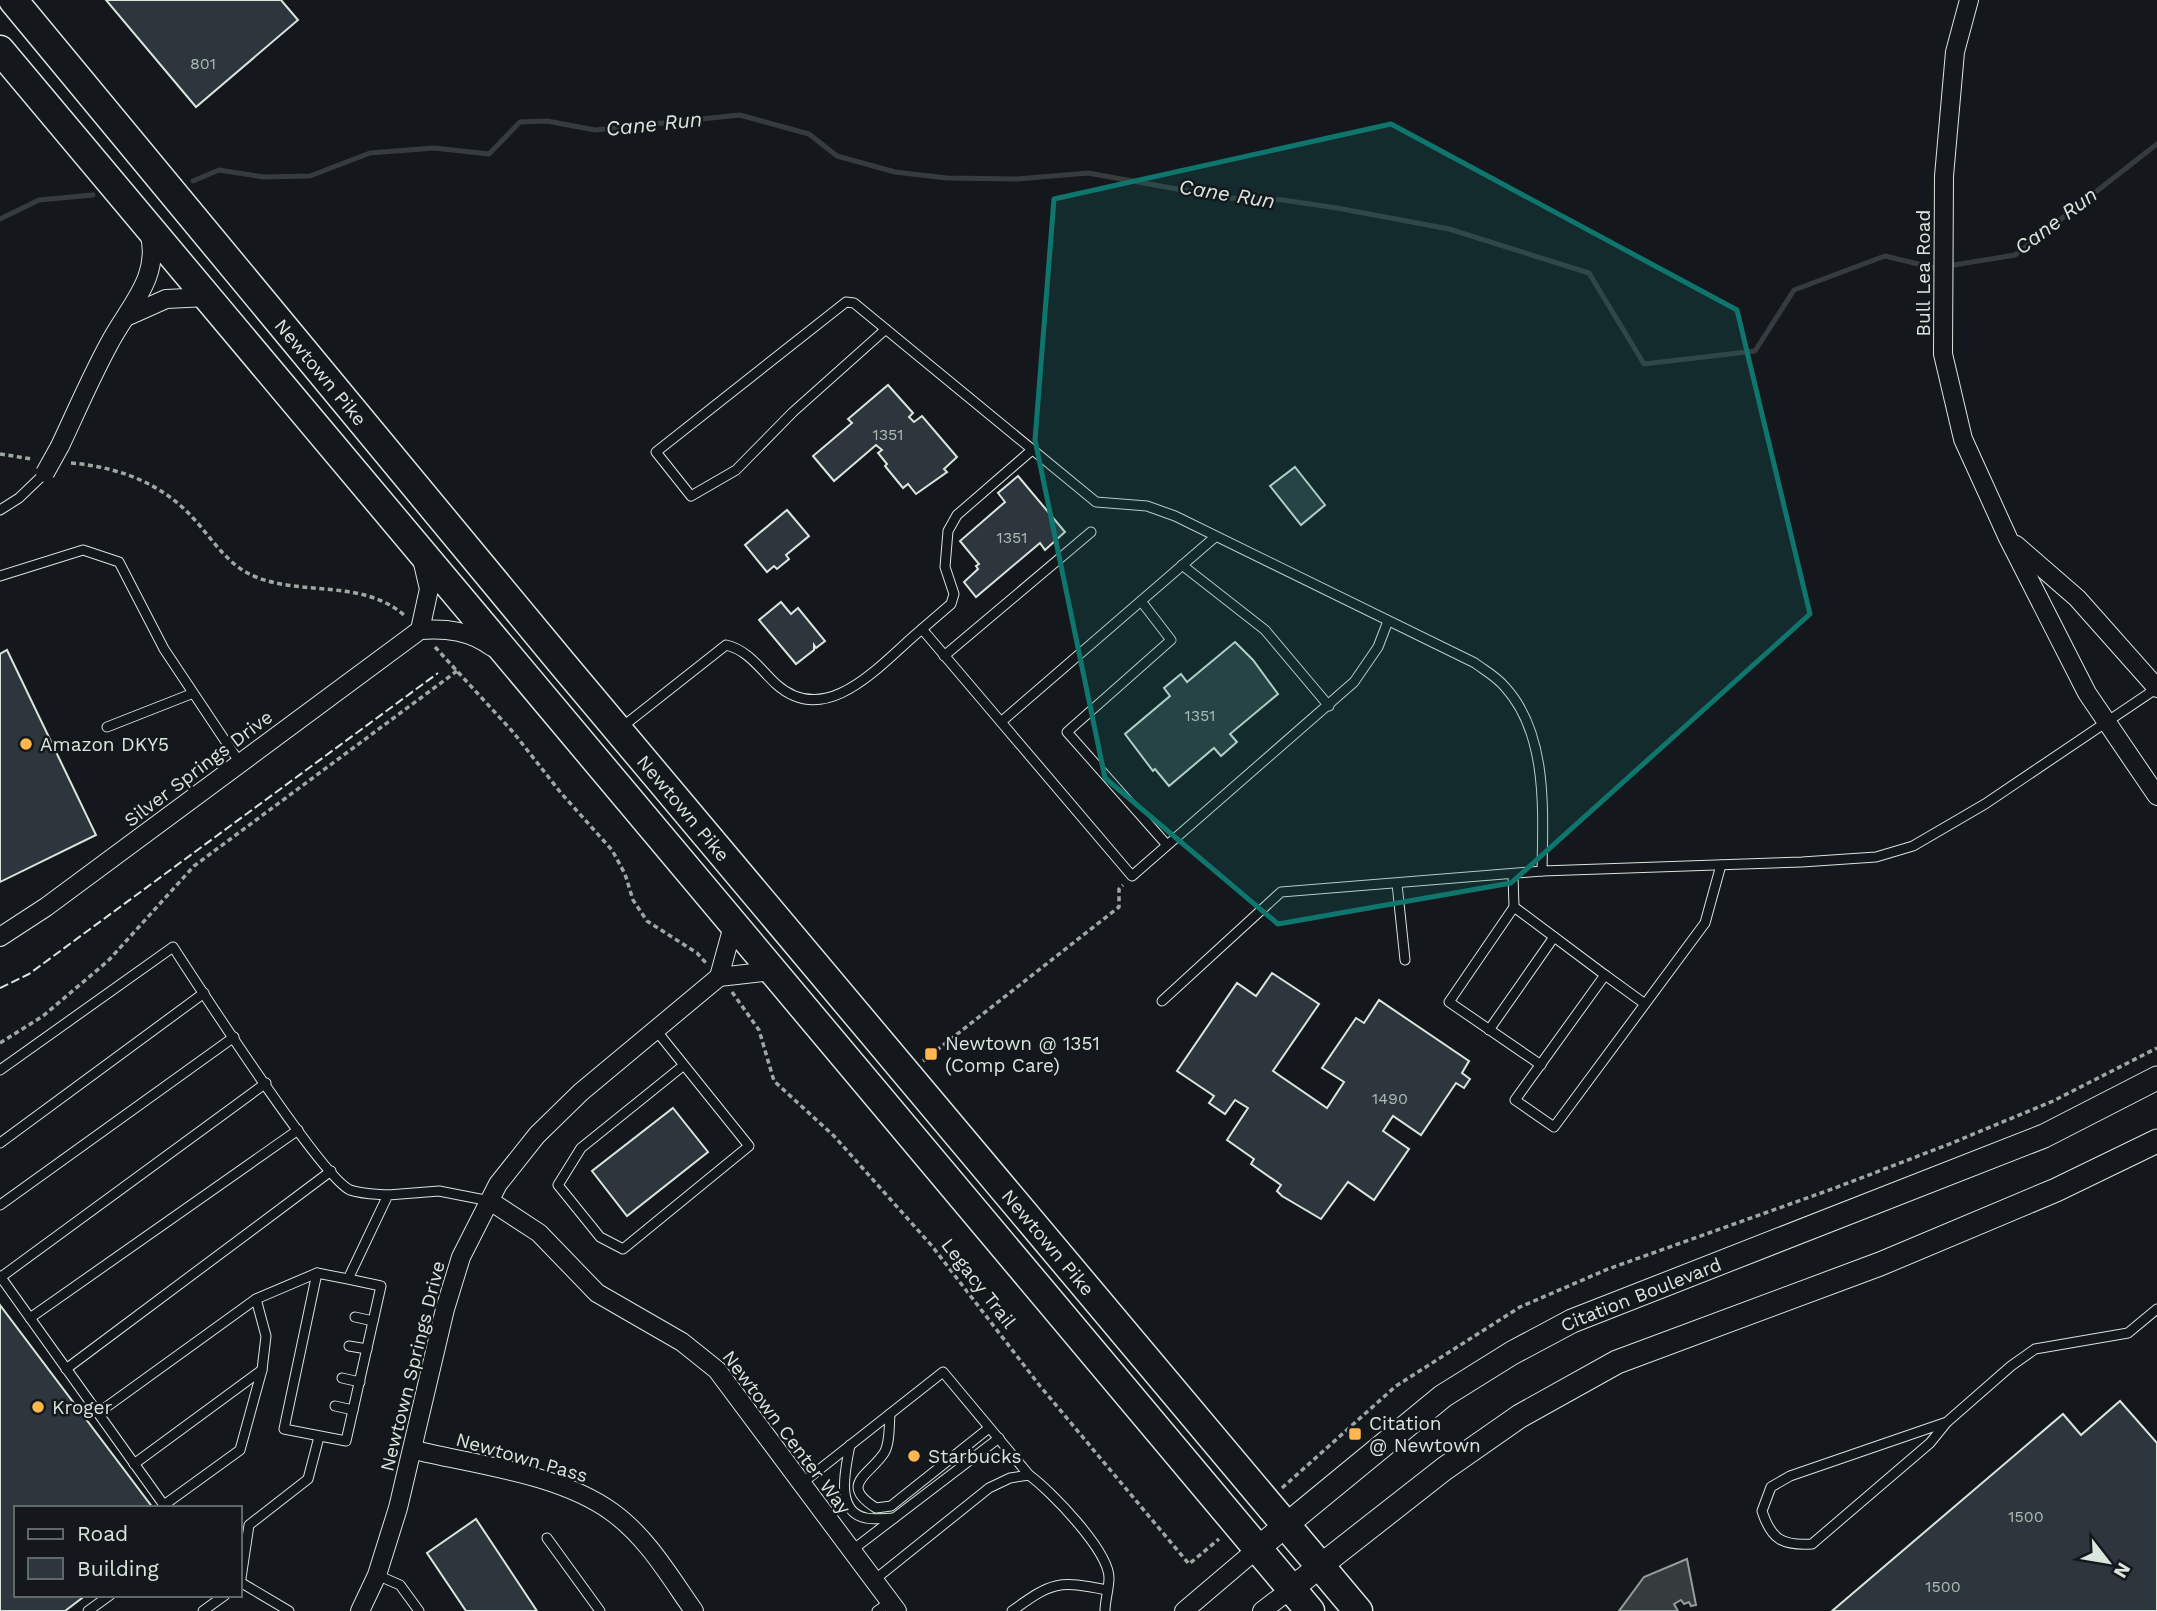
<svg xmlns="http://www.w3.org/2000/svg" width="2157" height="1611" font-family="'Work Sans',sans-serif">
	<rect width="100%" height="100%" fill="#14181c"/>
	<path fill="#363b3e" stroke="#939e99" stroke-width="2" d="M1687,1559l9,46 -5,1 -2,-4 -5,2 -3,-4 -7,4 4,7h-59l25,-34z"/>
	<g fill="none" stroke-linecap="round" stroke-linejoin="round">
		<g stroke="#363b3e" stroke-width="5">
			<path d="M193,181l26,-11 45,7 46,-1 60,-23 64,-5 55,6 31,-32 27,-1 48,9 145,-15 69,19 28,22 58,16 52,6 70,1 71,-6 139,25 56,2 54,8 112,21 140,44 55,91 111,-13 39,-61 91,-34 50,12 80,-13 142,-111"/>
			<path d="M0,219l39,-19 54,-5"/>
		</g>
	</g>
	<g fill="#2c363c" stroke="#d8e6dc" stroke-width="2">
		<path d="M106,0h175l17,20 -102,87z"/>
		<path d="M888,385l25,28 -4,4 5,5 8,-6 35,41 -13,12 3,3 -31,22 -8,-10 -5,4 -18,-22 2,-2 -9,-11 4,-3 -6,-5 -42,36 -21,-25 39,-33 -4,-4z"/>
		<path d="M1295,467l30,38 -24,20 -31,-39z"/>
		<path d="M1018,476l47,56 -20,18 -5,-7 -64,54 -12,-15 14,-13 -2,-3 3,-2 -19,-23 45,-39 -7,-9z"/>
		<path d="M787,510l22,26 -23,19 3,4 -12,10 -3,-3 -7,6 -22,-27z"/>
		<path d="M781,602l10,12 7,-6 27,33 -9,7 -2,-3v5l-18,14 -37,-44z"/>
		<path d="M1235,642l18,18 25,34 -48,40 7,8 -16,14 -7,-8 -45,38 -14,-17 -2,2 -28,-37 45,-38 -6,-8 17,-14 6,8z"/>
		<path d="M7,650l89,185 -96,47v-228z"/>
		<path d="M1272,973l47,31 -46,67 54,37 17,-26 -22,-14 34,-50 8,5 15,-23 90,61 -7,12 8,6 -6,9 -8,-5 -35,52 -28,-19 -10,15 26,18 -35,51 -26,-18 -27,37 -39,-23 -5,-5 4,-6 -30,-21 3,-5 -27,-19 21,-32 -13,-8 -10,14 -16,-11 5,-7 -37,-25 60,-88 19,13z"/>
		<path d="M673,1108l35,44 -81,64 -35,-45z"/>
		<path d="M0,1305l153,203h-137v87h70l-21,16h-65z"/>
		<path d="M2120,1401l37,42v168h-325l231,-197 18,21z"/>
		<path d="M476,1519l61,92h-71l-39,-58z"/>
	</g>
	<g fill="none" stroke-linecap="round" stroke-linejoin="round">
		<defs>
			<g id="service">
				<path d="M886,329l-93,83 -57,58 -45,26 -35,-44 190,-150 8,1 242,199 51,4 28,10 300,147c9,7 22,14 30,24 43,47 38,124 37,184l260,-9 74,-5 37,-11 72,-42 172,-116"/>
				<path d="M0,510l19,-12 26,-25"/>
				<path d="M1215,537l-214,185 131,154 222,-194 24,-35 10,-26"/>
				<path d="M1182,565l83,65 64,76"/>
				<path d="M0,576l83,-26 36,12 45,87 76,114"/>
				<path d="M1141,601l30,39 -104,92 100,113"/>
				<path d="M922,629l29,-25 3,-10 -9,-27 3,-36 9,-16 75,-65"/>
				<path d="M944,656l147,-124"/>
				<path d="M107,727l84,-33"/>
				<path d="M622,727l104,-82c22,5 34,24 50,39 52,47 107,-23 146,-55l79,93"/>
				<path d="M1513,875l1,32"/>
				<path d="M1397,884l8,76"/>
				<path d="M1162,1001l119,-109 261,-21"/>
				<path d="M1645,1004l-40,-29 -90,125 39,27 151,-204 16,-58"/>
				<path d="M655,1029l94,117 -126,103 -23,-12 -42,-52 23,-37 103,-83"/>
				<path d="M1489,1030l65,-93"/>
				<path d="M1541,1065l-92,-63 65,-95 91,68"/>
				<path d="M0,1070l173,-123c25,38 149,231 177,243 11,4 26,4 38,5"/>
				<path d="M0,1143l204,-150"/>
				<path d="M0,1205l234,-168"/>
				<path d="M0,1276l166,232"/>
				<path d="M1,1277l265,-194"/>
				<path d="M348,1279l-31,-6 -33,156 62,12 35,-155 -33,-7 40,-84 51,-4 51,10"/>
				<path d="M355,1317l18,4"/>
				<path d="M30,1318l268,-188"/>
				<path d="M349,1346l18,3"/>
				<path d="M66,1369l265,-198"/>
				<path d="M342,1378l18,4"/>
				<path d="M335,1406l18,4"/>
				<path d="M98,1413l158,-114"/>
				<path d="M890,1414c-1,11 0,30 -6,39 -14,22 -46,31 -8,55l15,-2 98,-78"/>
				<path d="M1947,1422l-157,54 -19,11 -9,24c9,28 20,35 50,33l118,-101 17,-21 64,-56 24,-17 93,-16 29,-24"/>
				<path d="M850,1445c-4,22 -16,67 16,73 9,2 20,0 28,0"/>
				<path d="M134,1464l128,-94"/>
				<path d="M801,1484l142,-112 86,103"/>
				<path d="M164,1505l76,-55 22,-80 4,-34 -10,-37 61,-26"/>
				<path d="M547,1538l53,73"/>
				<path d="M851,1551l148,-113"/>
				<path d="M377,1575l23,10 19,26"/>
				<path d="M873,1581l116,-93 21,-10 19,-3c22,16 80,76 80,103 0,11 -4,22 -4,33"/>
				<path d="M240,1582l49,29"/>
				<path d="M240,1585l9,-60 59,-46 11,-42"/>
				<path d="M88,1611l22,-16"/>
				<path d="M203,1611l22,-16"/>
				<path d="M877,1611l13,-9"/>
				<path d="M1012,1611c40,-29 46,-31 95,-21"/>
			</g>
			<g id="minor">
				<path d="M1969,0l-14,52 -11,124 -1,178 20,85 45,99 79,155 70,103"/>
				<path d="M128,316l38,-17 42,-2"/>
				<path d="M60,446c16,-34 31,-69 49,-102 19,-37 53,-67 40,-112"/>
				<path d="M2016,545l61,53 80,90"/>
				<path d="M420,630l9,-41 -7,-30"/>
				<path d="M0,937l46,-30 374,-277c27,-2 50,1 72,17"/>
				<path d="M719,977l14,-51"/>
				<path d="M490,1201l49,32 58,60 85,49 35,28 180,241"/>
				<path d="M414,1450c63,15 146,24 198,62 35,25 58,65 82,99"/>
				<path d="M360,1611l17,-36 21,-67 47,-199 16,-52 37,-73 39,-49 44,-43 138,-115 53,-6"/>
				<path d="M1184,1611l73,-62"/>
				<path d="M1262,1611l29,-22"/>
			</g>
			<g id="secondary">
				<path id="s1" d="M1257,1549l186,-153 69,-43 60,-32 472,-185 113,-58"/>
				<path d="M1291,1589l153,-120 76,-53 97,-54 263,-98 176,-74 101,-49"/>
			</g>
			<g id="trunk">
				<path id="s2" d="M13,0l548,662 797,949"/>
				<path d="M0,50l1310,1561"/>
			</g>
		</defs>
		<use href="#service" stroke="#d8e6dc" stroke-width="11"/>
		<use href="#minor" stroke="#d8e6dc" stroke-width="20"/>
		<use href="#secondary" stroke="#d8e6dc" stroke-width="25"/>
		<use href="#trunk" stroke="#d8e6dc" stroke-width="31"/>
		<g stroke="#9da8a2" stroke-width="3.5" stroke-dasharray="5 3.5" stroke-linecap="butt">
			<path d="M0,454l32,5"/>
			<path d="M71,463c47,4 91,20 123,56 20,22 34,47 62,58 47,19 108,2 149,39"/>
			<path d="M435,647l78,85 48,61 51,57 13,24 8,26 14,21 50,32 9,10"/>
			<path d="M732,992l27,38 15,51 60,55 98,110 108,140 149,178 30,-25"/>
			<path d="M0,1043l43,-27 65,-55 86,-95 263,-195"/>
			<path d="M923,1061l196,-154v-18l4,-4"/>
			<path d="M1282,1488l114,-102 124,-79 88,-38 227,-81 117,-45 101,-42 104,-53"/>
		</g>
		<use href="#service" stroke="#14181c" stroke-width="9"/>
		<use href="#minor" stroke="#14181c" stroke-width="18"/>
		<use href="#secondary" stroke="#14181c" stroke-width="23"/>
		<use href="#trunk" stroke="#14181c" stroke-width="28"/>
		<defs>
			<path id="minor-bridge" d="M45,473l15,-27"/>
		</defs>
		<use href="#minor-bridge" stroke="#d8e6dc" stroke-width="20" stroke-linecap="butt"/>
		<use href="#minor-bridge" stroke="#14181c" stroke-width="18"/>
		<path stroke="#d8e6dc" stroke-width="2" stroke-dasharray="9 3.5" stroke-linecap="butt" d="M0,988l29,-14 409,-301"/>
	</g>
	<path fill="#0f766e" fill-opacity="0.2" stroke="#0f766e" stroke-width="5" stroke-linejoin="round" d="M1391,124l346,186 73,304 -299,269 -233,41 -173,-146 -70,-338 19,-241z"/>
	<g fill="#ffb74d" stroke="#14181c" stroke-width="2.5">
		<circle cx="26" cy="744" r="7"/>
		<rect x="924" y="1047" width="14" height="14" rx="3.5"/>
		<circle cx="38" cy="1407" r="7"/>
		<rect x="1348" y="1427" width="14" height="14" rx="3.5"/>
		<circle cx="914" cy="1456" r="7"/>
	</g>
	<g text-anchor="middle" stroke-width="5" stroke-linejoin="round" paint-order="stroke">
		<g font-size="16" fill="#adbab4">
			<text x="203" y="69">801</text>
			<text x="888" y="440">1351</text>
			<text x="1012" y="543">1351</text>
			<text x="1200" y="721">1351</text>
			<text x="1390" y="1104">1490</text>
			<text x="2026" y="1522">1500</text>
			<text x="1943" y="1592">1500</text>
		</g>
		<g font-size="19" fill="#d8e6dc" stroke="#14181c">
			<text transform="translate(1923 273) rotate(-90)" y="7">Bull Lea Road</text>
			<text dy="7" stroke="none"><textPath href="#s2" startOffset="483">Newtown Pike</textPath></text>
			<text transform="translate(198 768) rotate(-37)" y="7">Silver Springs Drive</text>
			<text dy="7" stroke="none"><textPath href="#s2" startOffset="1050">Newtown Pike</textPath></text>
			<text dy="7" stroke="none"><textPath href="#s2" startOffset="1617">Newtown Pike</textPath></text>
			<text transform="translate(979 1283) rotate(52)" y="7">Legacy Trail</text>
			<text dy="7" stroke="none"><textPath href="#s1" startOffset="464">Citation Boulevard</textPath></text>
			<text transform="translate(412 1366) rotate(-76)" y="7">Newtown Springs Drive</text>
			<text transform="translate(787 1432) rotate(53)" y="7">Newtown Center Way</text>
			<text transform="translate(522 1457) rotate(16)" y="7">Newtown Pass</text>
		</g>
		<g font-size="19" fill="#d8e6dc" stroke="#14181c" text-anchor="start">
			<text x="40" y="751">Amazon DKY5</text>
			<text x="945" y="1050">Newtown @ 1351<tspan x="945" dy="22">(Comp Care)</tspan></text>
			<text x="52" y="1414">Kroger</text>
			<text x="1369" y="1430">Citation<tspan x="1369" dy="22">@ Newtown</tspan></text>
			<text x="928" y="1463">Starbucks</text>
		</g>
		<g font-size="21" font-style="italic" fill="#d8e6dc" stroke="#14181c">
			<text transform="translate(654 124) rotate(-6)" y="7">Cane Run</text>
			<text transform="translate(1227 194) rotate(9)" y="7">Cane Run</text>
			<text transform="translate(2056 221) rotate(-37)" y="7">Cane Run</text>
		</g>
	</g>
	<rect x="14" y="1506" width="228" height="91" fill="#14181c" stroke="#626a69" stroke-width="2"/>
	<rect x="28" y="1529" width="35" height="10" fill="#14181c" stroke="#626a69" stroke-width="2"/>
	<text x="77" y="1541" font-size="21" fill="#d8e6dc">Road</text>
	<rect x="28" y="1558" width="35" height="21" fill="#2c363c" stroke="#626a69" stroke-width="2"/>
	<text x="77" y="1576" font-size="21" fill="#d8e6dc">Building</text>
	<g transform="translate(2108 1562) rotate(121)" stroke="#14181c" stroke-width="5" paint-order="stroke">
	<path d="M0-5L12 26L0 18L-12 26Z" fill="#d8e6dc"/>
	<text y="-10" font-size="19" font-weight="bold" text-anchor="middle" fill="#d8e6dc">N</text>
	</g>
</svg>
